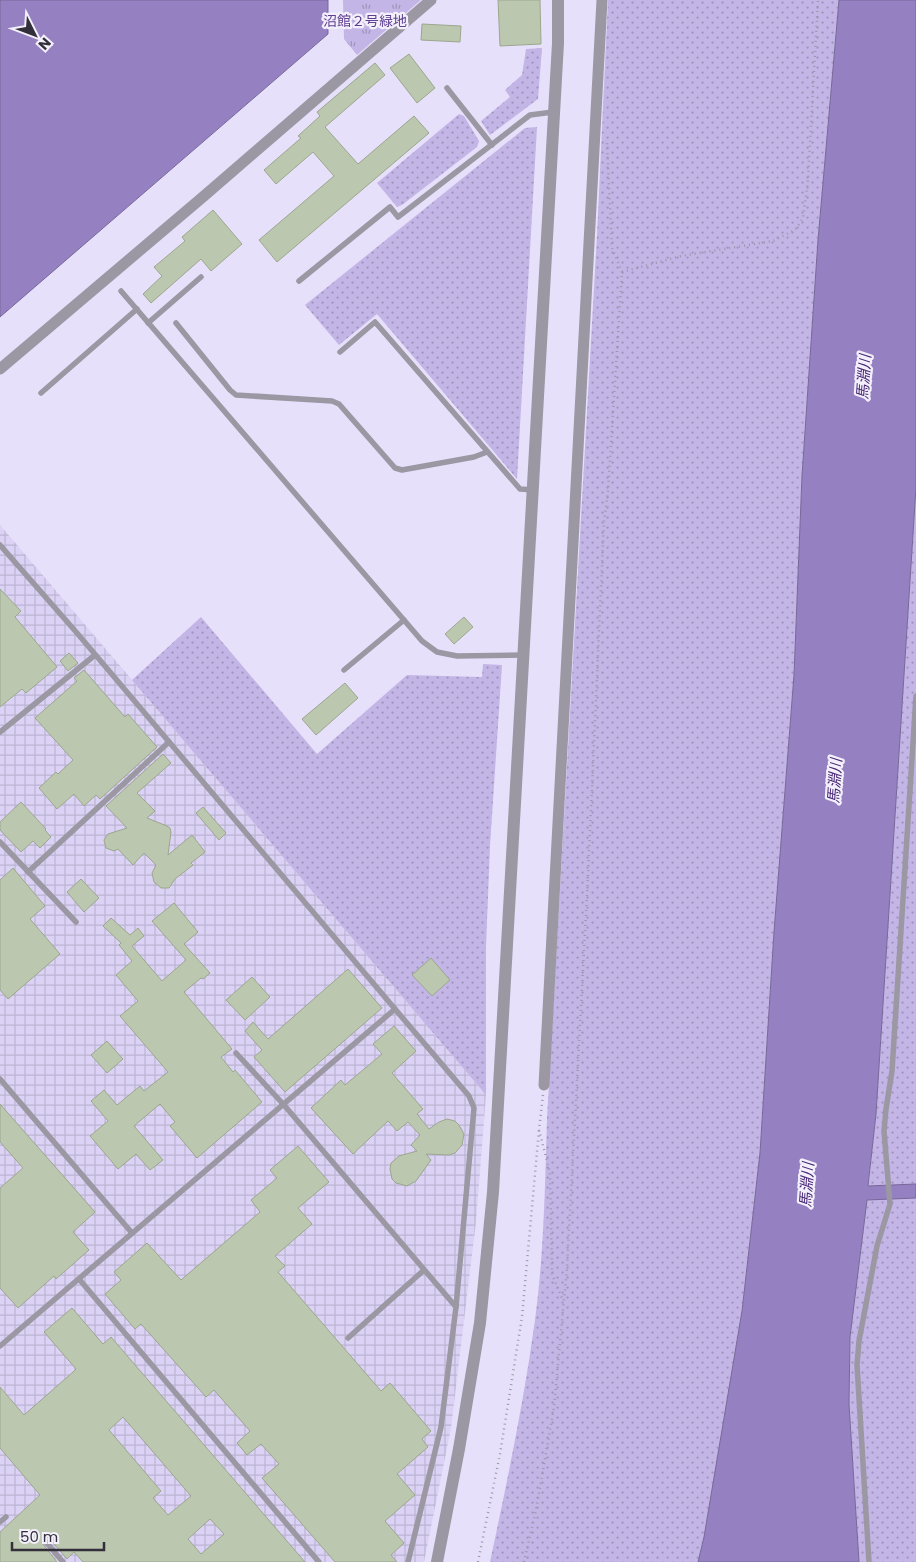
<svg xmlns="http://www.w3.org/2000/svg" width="916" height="1562" font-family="Poppins,'Noto Sans JP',sans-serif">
	<defs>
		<pattern id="industrial-grid" width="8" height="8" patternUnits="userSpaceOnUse" patternTransform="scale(1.25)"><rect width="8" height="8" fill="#dcd2f5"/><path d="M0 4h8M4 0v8" fill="none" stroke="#bdb5d3"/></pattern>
		<pattern id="grass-dots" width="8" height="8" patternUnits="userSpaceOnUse" patternTransform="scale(1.25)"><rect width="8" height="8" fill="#c3b5e6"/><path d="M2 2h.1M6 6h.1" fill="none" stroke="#9f94bb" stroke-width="1.8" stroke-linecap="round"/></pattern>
		<pattern id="park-tufts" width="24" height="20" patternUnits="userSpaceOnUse" patternTransform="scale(1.25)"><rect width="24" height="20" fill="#c3b5e6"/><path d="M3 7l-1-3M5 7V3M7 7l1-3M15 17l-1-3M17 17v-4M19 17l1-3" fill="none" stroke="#9f94bb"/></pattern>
	</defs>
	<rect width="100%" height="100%" fill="#e7e0fb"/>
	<path fill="url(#industrial-grid)" d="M0,525l486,570 -10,127 -25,206 -27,134h-424z"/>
	<g fill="url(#grass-dots)">
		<path d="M608,0h231l-21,240 -16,236 -8,199 -20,257 -14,221 -18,158 -38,226 -6,25h-208c17,-80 34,-161 45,-242 9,-67 10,-134 12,-201l50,-884z"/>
		<path d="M542,48l-4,51 -48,36 -9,-14 29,-24 -5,-7 17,-15 4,-26z"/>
		<path d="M459,114l5,2 15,25 -2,6 -75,58 -5,2 -20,-24z"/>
		<path d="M537,127l-20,352 -140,-165 -38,31 -34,-40 220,-177z"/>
		<path d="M916,487v1075h-57l-10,-158 1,-67 17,-137 9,-86z"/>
		<path d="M201,617l116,137 90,-79 75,2 1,-13 19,1 -12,181 -4,100v149l-354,-415z"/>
	</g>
	<path fill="url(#park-tufts)" d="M343,0h78l-64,55 -13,-16z"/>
	<g fill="#9580c2" stroke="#776899">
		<path d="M0,0h328v34l-328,283z"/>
		<path d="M839,0h77v487l-40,627 -8,72 48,-2v14l-49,2 -17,137 -1,67 10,158h-161l6,-25 38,-226 18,-158 14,-221 20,-257 8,-199 16,-236z"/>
	</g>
	<g fill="#bbc7ae" stroke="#9ba78e" fill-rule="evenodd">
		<path d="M498,0h42l1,44 -41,2z"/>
		<path d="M422,24l39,2 -1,16 -39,-2z"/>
		<path d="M409,54l26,34 -18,15 -27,-35z"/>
		<path d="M375,63l10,12 -60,52 33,37 56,-48 15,17 -152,129 -18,-22 75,-64 -21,-24 -37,32 -12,-14 37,-32 -3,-2 22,-20 -3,-4z"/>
		<path d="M213,210l29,34 -31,27 -10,-12 -50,44 -8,-9 19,-18 -8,-9 31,-26 -3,-4z"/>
		<path d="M0,589l21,22 -6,6 42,50 -31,26 -4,-4 -22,18z"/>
		<path d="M464,617l9,10 -19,17 -9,-10z"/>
		<path d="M69,653l9,10 -10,8 -8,-10z"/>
		<path d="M84,670l41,47 3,-3 29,33 -57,52 -4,-4 -12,11 -10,-12 -17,15 -18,-21 17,-16 2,2 15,-14 -38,-42 42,-37 -3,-3z"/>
		<path d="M345,683l13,15 -42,37 -14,-16z"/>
		<path d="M163,754l8,9 -34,30 18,18 -8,7 20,8 3,2 1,4 -3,23 24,-20 13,17 -14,11 2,2 -18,14 -6,9h-8l-7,-6 -2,-9 4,-8 -12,-12 -11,12 -15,-16 -4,2 -8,-3 -2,-8 4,-6 19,-6 -21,-22z"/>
		<path d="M21,802l25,27 -1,1 6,7 -11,11 -7,-7 -12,11 -21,-22v-8z"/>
		<path d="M203,807l23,26 -7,7 -23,-27z"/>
		<path d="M13,868l32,38 -15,13 30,35 -52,45 -8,-9v-110z"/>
		<path d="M81,879l18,19 -15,14 -17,-20z"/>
		<path d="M174,903l24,29 -14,12 26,29 -7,6 -2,-1 -17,14 48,57 -11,8 12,15 2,-2 27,32 -65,56 -27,-32 5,-4 -15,-18 -26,22 29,34 -13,10 -14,-16 -18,15 -28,-33 18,-15 -17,-20 13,-11 13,15 23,-19 4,5 24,-19 -48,-56 18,-15 -22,-26 16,-14 -13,-16 2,-2 -18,-17 8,-8 19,17 8,-7 6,8 -12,10 30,35 24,-21 -34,-39z"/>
		<path d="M431,958l19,22 -18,16 -20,-21z"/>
		<path d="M348,969l34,39 -97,84 -31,-35 8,-7 -17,-19 8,-9 15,17z"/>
		<path d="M252,977l18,20 -25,23 -19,-20z"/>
		<path d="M394,1026l22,25 -24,22 31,36 -6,5 12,15 10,-7 8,-3 8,2 4,4 5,9 -2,11 -7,8 -6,2 -23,-1 5,6 -15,21 -9,5 -11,-3 -4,-4 -2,-10 1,-6 8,-7 18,-5 -6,-6 9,-10 -12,-13 -11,9 -9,-10 -35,33 -42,-46 30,-28 4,5 37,-31 -9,-10z"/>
		<path d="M107,1041l16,18 -16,14 -16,-18z"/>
		<path d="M0,1104l95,108 -22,20 16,18 -33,29 -2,-3 -36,32 -18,-20v-100l23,-20 -23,-26z"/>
		<path d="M298,1146l31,36 -31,26 14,16 -37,32 10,10 -7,6 103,119 9,-8 41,48 -9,8 6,8 -31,27 18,21 -30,26 19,22 -13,12 6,7h-62l-73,-84 17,-14 -18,-20 -14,11 -10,-12 13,-12 -36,-41 -8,7 -65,-73 -6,5 -30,-35 16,-14 -7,-8 33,-29 34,37 79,-68 -9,-12 26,-22 -7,-8z"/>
		<path d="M72,1308l31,36 8,-7 194,225h-222l-9,-10 -7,7 -17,-20 -4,-2 -3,2 -1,4 15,19h-57v-30l40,-37 -40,-47v-61l24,28 49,-43 3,-3 -32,-37zM123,1417l68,79 -23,19 -15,-17 8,-7 -52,-61zM210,1519l14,15 -23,20 -13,-15z"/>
	</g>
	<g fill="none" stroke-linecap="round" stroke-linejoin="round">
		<g stroke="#9c97ab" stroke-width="2.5" stroke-dasharray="1 4" stroke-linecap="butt">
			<path d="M622,272l59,-16 92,-15 22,-11 8,-12 5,-38 10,-180"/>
			<path d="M543,1095l-4,35 11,43 2,101 11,27"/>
			<path d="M478,1562l22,-108 22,-137 17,-187"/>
			<path d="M524,1562l12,-52 18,-103 13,-139 21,-392 16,-354 4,-31 14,-219 -10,-24 -5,-105"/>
		</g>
		<g stroke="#9b97a3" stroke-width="5.5">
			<path d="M447,88l45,57"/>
			<path d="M299,281l91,-74 8,10 132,-102 23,-3"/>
			<path d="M121,291l301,350 15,11 20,4 67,-1"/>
			<path d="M148,323l53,-46"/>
			<path d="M176,323l54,67 6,5 96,6 7,3 56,64 7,2 72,-13 13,-5"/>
			<path d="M340,352l35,-30 145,167 13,1"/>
			<path d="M41,393l96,-84"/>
			<path d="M0,545l77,88 318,376 -395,337"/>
			<path d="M344,670l60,-50"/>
			<path d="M0,732l95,-77"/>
			<path d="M0,842l76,80"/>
			<path d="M28,872l141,-130"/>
			<path d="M395,1009l74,87 5,12 -18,199 -15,120 -33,135"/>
			<path d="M236,1053l48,52 172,202"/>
			<path d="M0,1079l132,154"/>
			<path d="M79,1279l240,283"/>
			<path d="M348,1338l76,-68"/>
			<path d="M0,1522l6,-5"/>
			<path d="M46,1542l17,20"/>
			<path d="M869,1562l-12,-197 2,-24 18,-95 13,-42 -6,-73 2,-22 6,-38 24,-375"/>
		</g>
		<g stroke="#9b97a3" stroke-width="11">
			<path d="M0,369l204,-173 227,-196"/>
			<path d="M544,1085l58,-1085"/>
		</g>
		<path stroke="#9b97a3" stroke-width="12" d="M437,1562l22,-113 21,-126 13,-131 65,-1149v-43"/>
	</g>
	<g text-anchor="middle" stroke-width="4.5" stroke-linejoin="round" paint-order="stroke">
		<g font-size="14" fill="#5f4091" stroke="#f3f0fb">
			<text x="365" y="26">沼館２号緑地</text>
		</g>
		<g font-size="15" font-style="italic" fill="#472776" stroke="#f3f0fb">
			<text transform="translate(864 377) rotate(-86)" y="5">馬淵川</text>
			<text transform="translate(835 781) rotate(-86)" y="5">馬淵川</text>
			<text transform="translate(807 1185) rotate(-86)" y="5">馬淵川</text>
		</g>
	</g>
	<g transform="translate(35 35) rotate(132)" stroke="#f3f0fb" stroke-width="4" paint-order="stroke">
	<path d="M0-4L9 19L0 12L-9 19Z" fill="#322f3a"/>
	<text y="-8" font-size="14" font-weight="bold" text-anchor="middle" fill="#322f3a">N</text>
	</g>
	<path d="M12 1542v8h92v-8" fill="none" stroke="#322f3a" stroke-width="2.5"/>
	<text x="20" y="1542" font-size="15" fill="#322f3a" stroke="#f3f0fb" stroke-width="4" paint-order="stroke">50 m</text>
</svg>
